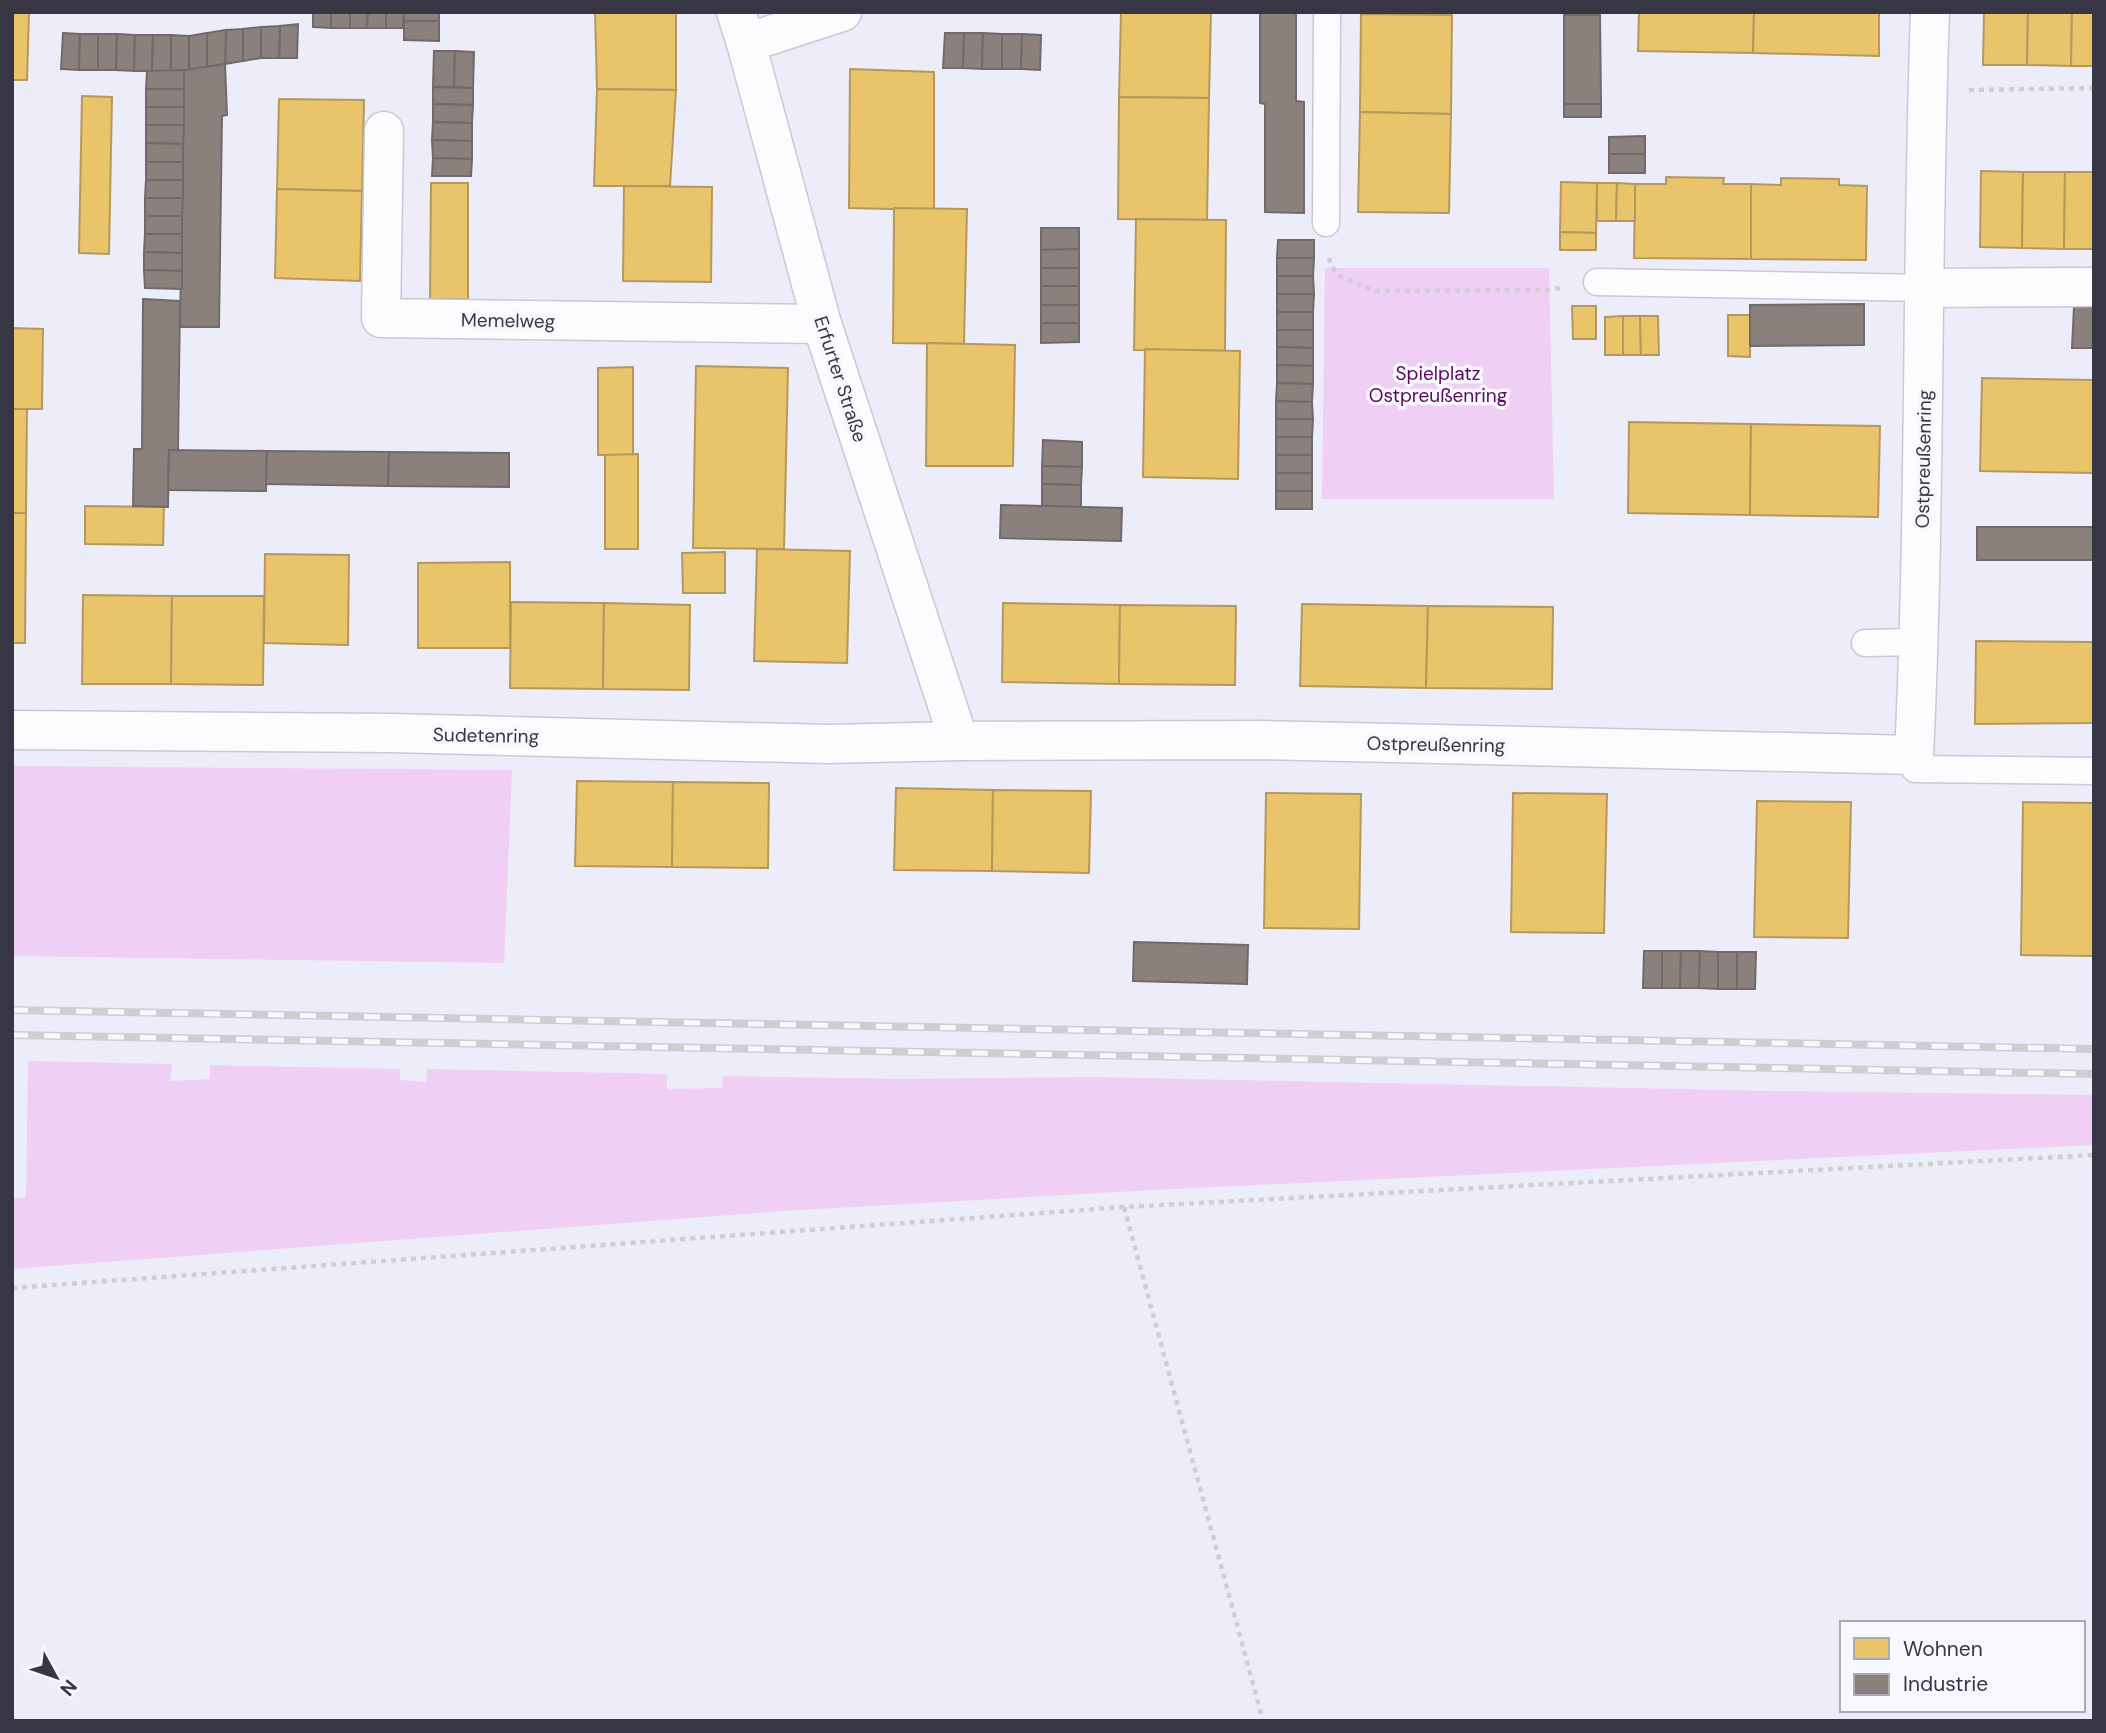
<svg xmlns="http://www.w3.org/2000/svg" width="2106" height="1733" font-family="'DM Sans',sans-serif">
	<rect width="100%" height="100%" fill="#ededf9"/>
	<g fill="#f0cff4">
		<path d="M1325,268h224l5,231h-232z"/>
		<path d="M12,766l500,4 -8,193 -492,-7z"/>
		<path d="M28,1061l144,3 -2,17 40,-2v-14l190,4v11l26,2 1,-13 240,5v15l55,-1 1,-12 181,3 188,-2 682,14 320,4v50l-941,45 -370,21 -771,58v-70l14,-2z"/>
	</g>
	<g fill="#e9c46a" stroke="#b4995f" stroke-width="2">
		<path d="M12,12h17l-2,68h-15z"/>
		<path d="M595,12h81v78l-79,-1z"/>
		<path d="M1121,12h90l-2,86 -90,-1z"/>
		<path d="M1361,12h91v3l-91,-1z"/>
		<path d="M1639,12h115l-1,41 -115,-2z"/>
		<path d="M1754,12h125v44l-126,-3z"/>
		<path d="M1984,12h44l-1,53h-44z"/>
		<path d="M2028,12h44l-1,54 -44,-1z"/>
		<path d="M2072,12h22v54h-23z"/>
		<path d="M1361,14l91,1 -1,99 -91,-2z"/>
		<path d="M850,69l84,3v138l-85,-2z"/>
		<path d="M597,89l79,1 -6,96h-76z"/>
		<path d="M82,96l30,1 -3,157 -30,-1z"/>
		<path d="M1119,97l90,1 -2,122 -89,-1z"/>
		<path d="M279,99l85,1 -2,91 -85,-2z"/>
		<path d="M1360,112l91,2 -2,99 -91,-1z"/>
		<path d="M1981,171l42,1 -1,76 -42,-1z"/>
		<path d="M2023,172h42l-1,77 -42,-1z"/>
		<path d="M2065,172h29v77h-30z"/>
		<path d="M1666,177l58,1 -1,6h28v75l-117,-1 1,-74h31z"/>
		<path d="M1781,178l58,1v6l28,1 -1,74 -115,-1v-75l30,1z"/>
		<path d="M1561,182l36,1 -1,50 -36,-1z"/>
		<path d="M431,183h37v116h-38z"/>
		<path d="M1597,183h20l-1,38h-19z"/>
		<path d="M1617,183l18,1v37h-19z"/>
		<path d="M624,186l88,1 -1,95 -88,-1z"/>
		<path d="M277,189l85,2 -2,90 -85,-3z"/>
		<path d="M894,208l73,1 -3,135 -71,-1z"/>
		<path d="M1136,219l90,1 -1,131 -91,-1z"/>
		<path d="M1560,232l36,1v17h-36z"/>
		<path d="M1572,306h24v33h-23z"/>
		<path d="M1728,315h22v42l-22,-1z"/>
		<path d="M1623,316h17l1,39h-18z"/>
		<path d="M1623,316v39h-18v-38z"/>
		<path d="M1640,316h18l1,39h-18z"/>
		<path d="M12,328l31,1 -1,80h-30z"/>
		<path d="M927,343l88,2 -2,121h-87z"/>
		<path d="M1145,349l95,2 -2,128 -95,-2z"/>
		<path d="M696,366l92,2 -4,181 -91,-1z"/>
		<path d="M633,367v88h-35v-87z"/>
		<path d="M1982,378l112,2v93l-114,-2z"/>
		<path d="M12,409h15l-1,104h-14z"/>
		<path d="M1629,422l122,2 -1,91 -122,-2z"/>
		<path d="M1751,424l129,2 -2,91 -128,-2z"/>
		<path d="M638,454v95h-33v-94z"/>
		<path d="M85,506l79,1 -1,38 -78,-1z"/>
		<path d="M12,513h14l-1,130h-13z"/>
		<path d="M757,549l93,2 -3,112 -93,-2z"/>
		<path d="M725,552v41h-42l-1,-40z"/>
		<path d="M265,554l84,1 -1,90 -84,-2z"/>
		<path d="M510,562v86h-92v-85z"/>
		<path d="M83,595l89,1 -1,88h-89z"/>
		<path d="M172,596h92l-1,89 -92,-1z"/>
		<path d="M511,602l93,1 -1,86 -93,-1z"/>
		<path d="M604,603l86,2 -1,85 -86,-1z"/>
		<path d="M1003,603l117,2 -1,79 -117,-2z"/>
		<path d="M1302,604l126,2 -2,82 -126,-2z"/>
		<path d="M1120,605l116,1 -1,79 -116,-1z"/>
		<path d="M1428,606l125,1 -1,82 -126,-1z"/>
		<path d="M1976,641l118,1v81l-119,1z"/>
		<path d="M577,781l96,1 -1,85 -97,-1z"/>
		<path d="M673,782l96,1 -1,85 -96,-1z"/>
		<path d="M896,788l97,2 -1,81 -98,-1z"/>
		<path d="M993,790l98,1 -2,82 -97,-2z"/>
		<path d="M1266,793l95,1 -2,135 -95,-1z"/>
		<path d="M1513,793l94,1 -3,139 -93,-1z"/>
		<path d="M1757,801l94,1 -3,136 -94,-1z"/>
		<path d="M2023,802l71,1v153l-73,-1z"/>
	</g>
	<g fill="#8a817c" stroke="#716a6b" stroke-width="2">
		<path d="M313,12h18v16l-18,-1z"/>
		<rect x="331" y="12" width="19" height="16"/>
		<path d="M350,12h18l-1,16h-17z"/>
		<path d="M368,12h18v16h-19z"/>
		<path d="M386,12h18l-1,16h-17z"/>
		<rect x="404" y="12" width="35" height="9"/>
		<path d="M1260,12h36v89l8,1v111l-39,-1v-108l-5,-1z"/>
		<path d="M1564,15h36l1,89h-37z"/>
		<path d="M404,21h35v20l-35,-1z"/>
		<path d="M298,24l-1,34h-18l1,-32z"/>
		<path d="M280,26l-1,32h-18v-31z"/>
		<path d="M261,27v31l-18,3v-32z"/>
		<path d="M243,29v32l-18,3 1,-34z"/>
		<path d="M226,30l-1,34 -18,3v-34z"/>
		<path d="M63,33l17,1 -1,36 -18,-1z"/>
		<path d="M207,33v34l-18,4v-35z"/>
		<path d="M945,33h19l-1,35h-20z"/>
		<path d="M964,33h19l-1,36 -19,-1z"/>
		<path d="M983,33l19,1v35h-20z"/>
		<path d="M80,34h18v36h-19z"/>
		<path d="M98,34h19l-1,36h-18z"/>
		<path d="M117,34l18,1 -1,36 -18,-1z"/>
		<path d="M1002,34h20l-1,35h-19z"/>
		<path d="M1022,34l19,1 -1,35 -19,-1z"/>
		<path d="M135,35h18l-1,36h-18z"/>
		<path d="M153,35h18v36h-19z"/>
		<path d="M171,35l18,1v35h-18z"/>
		<path d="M434,51h21l-1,36h-21z"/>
		<path d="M455,51l19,1 -1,36 -19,-1z"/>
		<path d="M225,64l2,51 -5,1 -3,211h-39l4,-257z"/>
		<path d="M184,70v19h-38l1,-18z"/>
		<path d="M433,87l40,1v17l-40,-1z"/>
		<rect x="146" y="89" width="38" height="18"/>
		<path d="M433,104l40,1 -1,18 -39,-1z"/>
		<rect x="1564" y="104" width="37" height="13"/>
		<rect x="146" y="107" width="38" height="18"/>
		<path d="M433,122l39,1v18l-40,-1z"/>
		<path d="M146,125h38l-1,19 -37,-1z"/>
		<path d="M1645,136v18h-36v-17z"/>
		<path d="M432,140l40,1v18l-39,-1z"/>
		<path d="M146,143l37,1v18h-37z"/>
		<rect x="1609" y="154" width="36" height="19"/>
		<path d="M433,158l39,1 -1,17h-39z"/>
		<rect x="146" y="162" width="37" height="18"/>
		<path d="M146,180h37v18h-38z"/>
		<path d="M145,198h38l-1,18h-37z"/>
		<rect x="145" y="216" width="37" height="18"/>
		<path d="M1041,228h38v21l-38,1z"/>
		<path d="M145,234h37v19l-38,-1z"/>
		<path d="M1278,240h36v18h-37z"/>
		<path d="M1079,249v19h-38v-18z"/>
		<path d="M144,252l38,1v18l-38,-1z"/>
		<path d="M1277,258h37l-1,18h-36z"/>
		<rect x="1041" y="268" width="38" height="18"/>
		<path d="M144,270l38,1v18l-37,-1z"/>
		<path d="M1277,276h36l1,18h-37z"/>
		<rect x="1041" y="286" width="38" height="19"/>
		<path d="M1277,294h37l-1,18h-36z"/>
		<path d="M143,299l37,2 -2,149h-9l-1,57 -35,-1 1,-57h8z"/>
		<path d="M1864,304v41l-114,1v-41z"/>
		<rect x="1041" y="305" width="38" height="18"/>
		<path d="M2074,307h20v41h-22z"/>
		<rect x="1277" y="312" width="36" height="18"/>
		<path d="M1041,323h38v19l-38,1z"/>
		<path d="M1277,330h36v18l-36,-1z"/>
		<path d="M1277,347l36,1v18l-36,-1z"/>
		<path d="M1277,365l36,1v18l-36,-1z"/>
		<path d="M1277,383l36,1 -1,18 -36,-1z"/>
		<path d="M1276,401l36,1 1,17h-37z"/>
		<path d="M1276,419h37l-1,18h-36z"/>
		<rect x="1276" y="437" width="36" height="18"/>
		<path d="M1043,440l39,2v25l-40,-1z"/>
		<path d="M169,450l98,1 -1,40 -98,-1z"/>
		<path d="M267,451l122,1 -1,34 -122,-2z"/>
		<path d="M389,452l120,1v34l-121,-1z"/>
		<rect x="1276" y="455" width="36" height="18"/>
		<path d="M1042,466l40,1 -1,18 -39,-1z"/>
		<rect x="1276" y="473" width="36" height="18"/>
		<path d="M1042,484l39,1v22l-39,-1z"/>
		<rect x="1276" y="491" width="36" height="18"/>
		<path d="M1001,505l121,3 -1,33 -121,-3z"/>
		<rect x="1977" y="527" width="117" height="33"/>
		<path d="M1134,942l114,3 -1,39 -114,-3z"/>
		<path d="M1644,951h18v37h-19z"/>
		<path d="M1662,951h19l-1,37h-18z"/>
		<path d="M1681,951h19l-1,37h-19z"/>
		<path d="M1700,951l18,1v37l-19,-1z"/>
		<rect x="1718" y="952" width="19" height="37"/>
		<path d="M1737,952h19l-1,37h-18z"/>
	</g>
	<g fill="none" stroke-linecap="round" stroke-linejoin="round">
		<defs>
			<g id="lane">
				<path d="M1326,223l1,-211"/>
				<path d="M1597,282l327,6"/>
				<path d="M1865,643l54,-1"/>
				<path d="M1914,755l1,14 179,2"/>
			</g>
			<g id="street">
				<path d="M736,12l10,31 76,281 137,417"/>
				<path d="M746,43l96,-31"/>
				<path d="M384,131l-3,187 441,6"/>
				<path d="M1924,288l170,-1"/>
				<path d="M12,730l379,3 437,11 131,-3 305,-1 650,15c12,-248 7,-495 16,-743"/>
			</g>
		</defs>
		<use href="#lane" stroke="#c9c8d5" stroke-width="29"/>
		<use href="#street" stroke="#c9c8d5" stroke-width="41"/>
		<g stroke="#cfcfd3" stroke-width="4.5" stroke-dasharray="5 5" stroke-linecap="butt">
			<path d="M1969,90l125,-2"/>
			<path d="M1329,258l2,8 10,11 33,14 175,-1 13,-2"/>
			<path d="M1124,1207l139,514"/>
			<path d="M12,1288l1112,-81 970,-52"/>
		</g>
		<use href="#lane" stroke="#fcfcfe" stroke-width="26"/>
		<use href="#street" stroke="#fcfcfe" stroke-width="38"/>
		<defs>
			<g id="rail">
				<path d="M12,1010l2082,39"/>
				<path d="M12,1035l2082,39"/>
			</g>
		</defs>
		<use href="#rail" stroke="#ceced2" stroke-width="8"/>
		<use href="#rail" stroke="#f7f7fe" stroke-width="5" stroke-dasharray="16" stroke-linecap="butt"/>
	</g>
	<g text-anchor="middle" stroke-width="7" stroke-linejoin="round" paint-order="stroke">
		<g font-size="19" fill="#373644" stroke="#f7f7fe">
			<text transform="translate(508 320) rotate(1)" y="7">Memelweg</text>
			<text transform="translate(841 379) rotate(72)" y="7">Erfurter Straße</text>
			<text transform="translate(1923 459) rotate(-89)" y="7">Ostpreußenring</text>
			<text transform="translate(486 735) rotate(1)" y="7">Sudetenring</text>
			<text transform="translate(1436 744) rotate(1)" y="7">Ostpreußenring</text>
		</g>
		<g font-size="19" fill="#5d095c" stroke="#f7f7fe">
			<text x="1438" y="380">Spielplatz<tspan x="1438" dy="22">Ostpreußenring</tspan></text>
		</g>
	</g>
	<rect width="2106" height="1733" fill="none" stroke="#373644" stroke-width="28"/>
	<rect x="1840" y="1621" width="245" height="91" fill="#f7f7fe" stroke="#aaaab4" stroke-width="2"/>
	<rect x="1854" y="1638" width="35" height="21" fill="#e9c46a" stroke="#aaaab4" stroke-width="2"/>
	<text x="1903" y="1656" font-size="21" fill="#373644">Wohnen</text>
	<rect x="1854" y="1674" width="35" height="21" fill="#8a817c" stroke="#aaaab4" stroke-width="2"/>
	<text x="1903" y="1691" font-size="21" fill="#373644">Industrie</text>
	<g transform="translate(56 1677) rotate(130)" stroke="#f7f7fe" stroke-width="5" paint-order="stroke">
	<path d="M0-5L12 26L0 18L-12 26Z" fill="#373644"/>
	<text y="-10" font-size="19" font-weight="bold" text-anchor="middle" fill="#373644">N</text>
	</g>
</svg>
